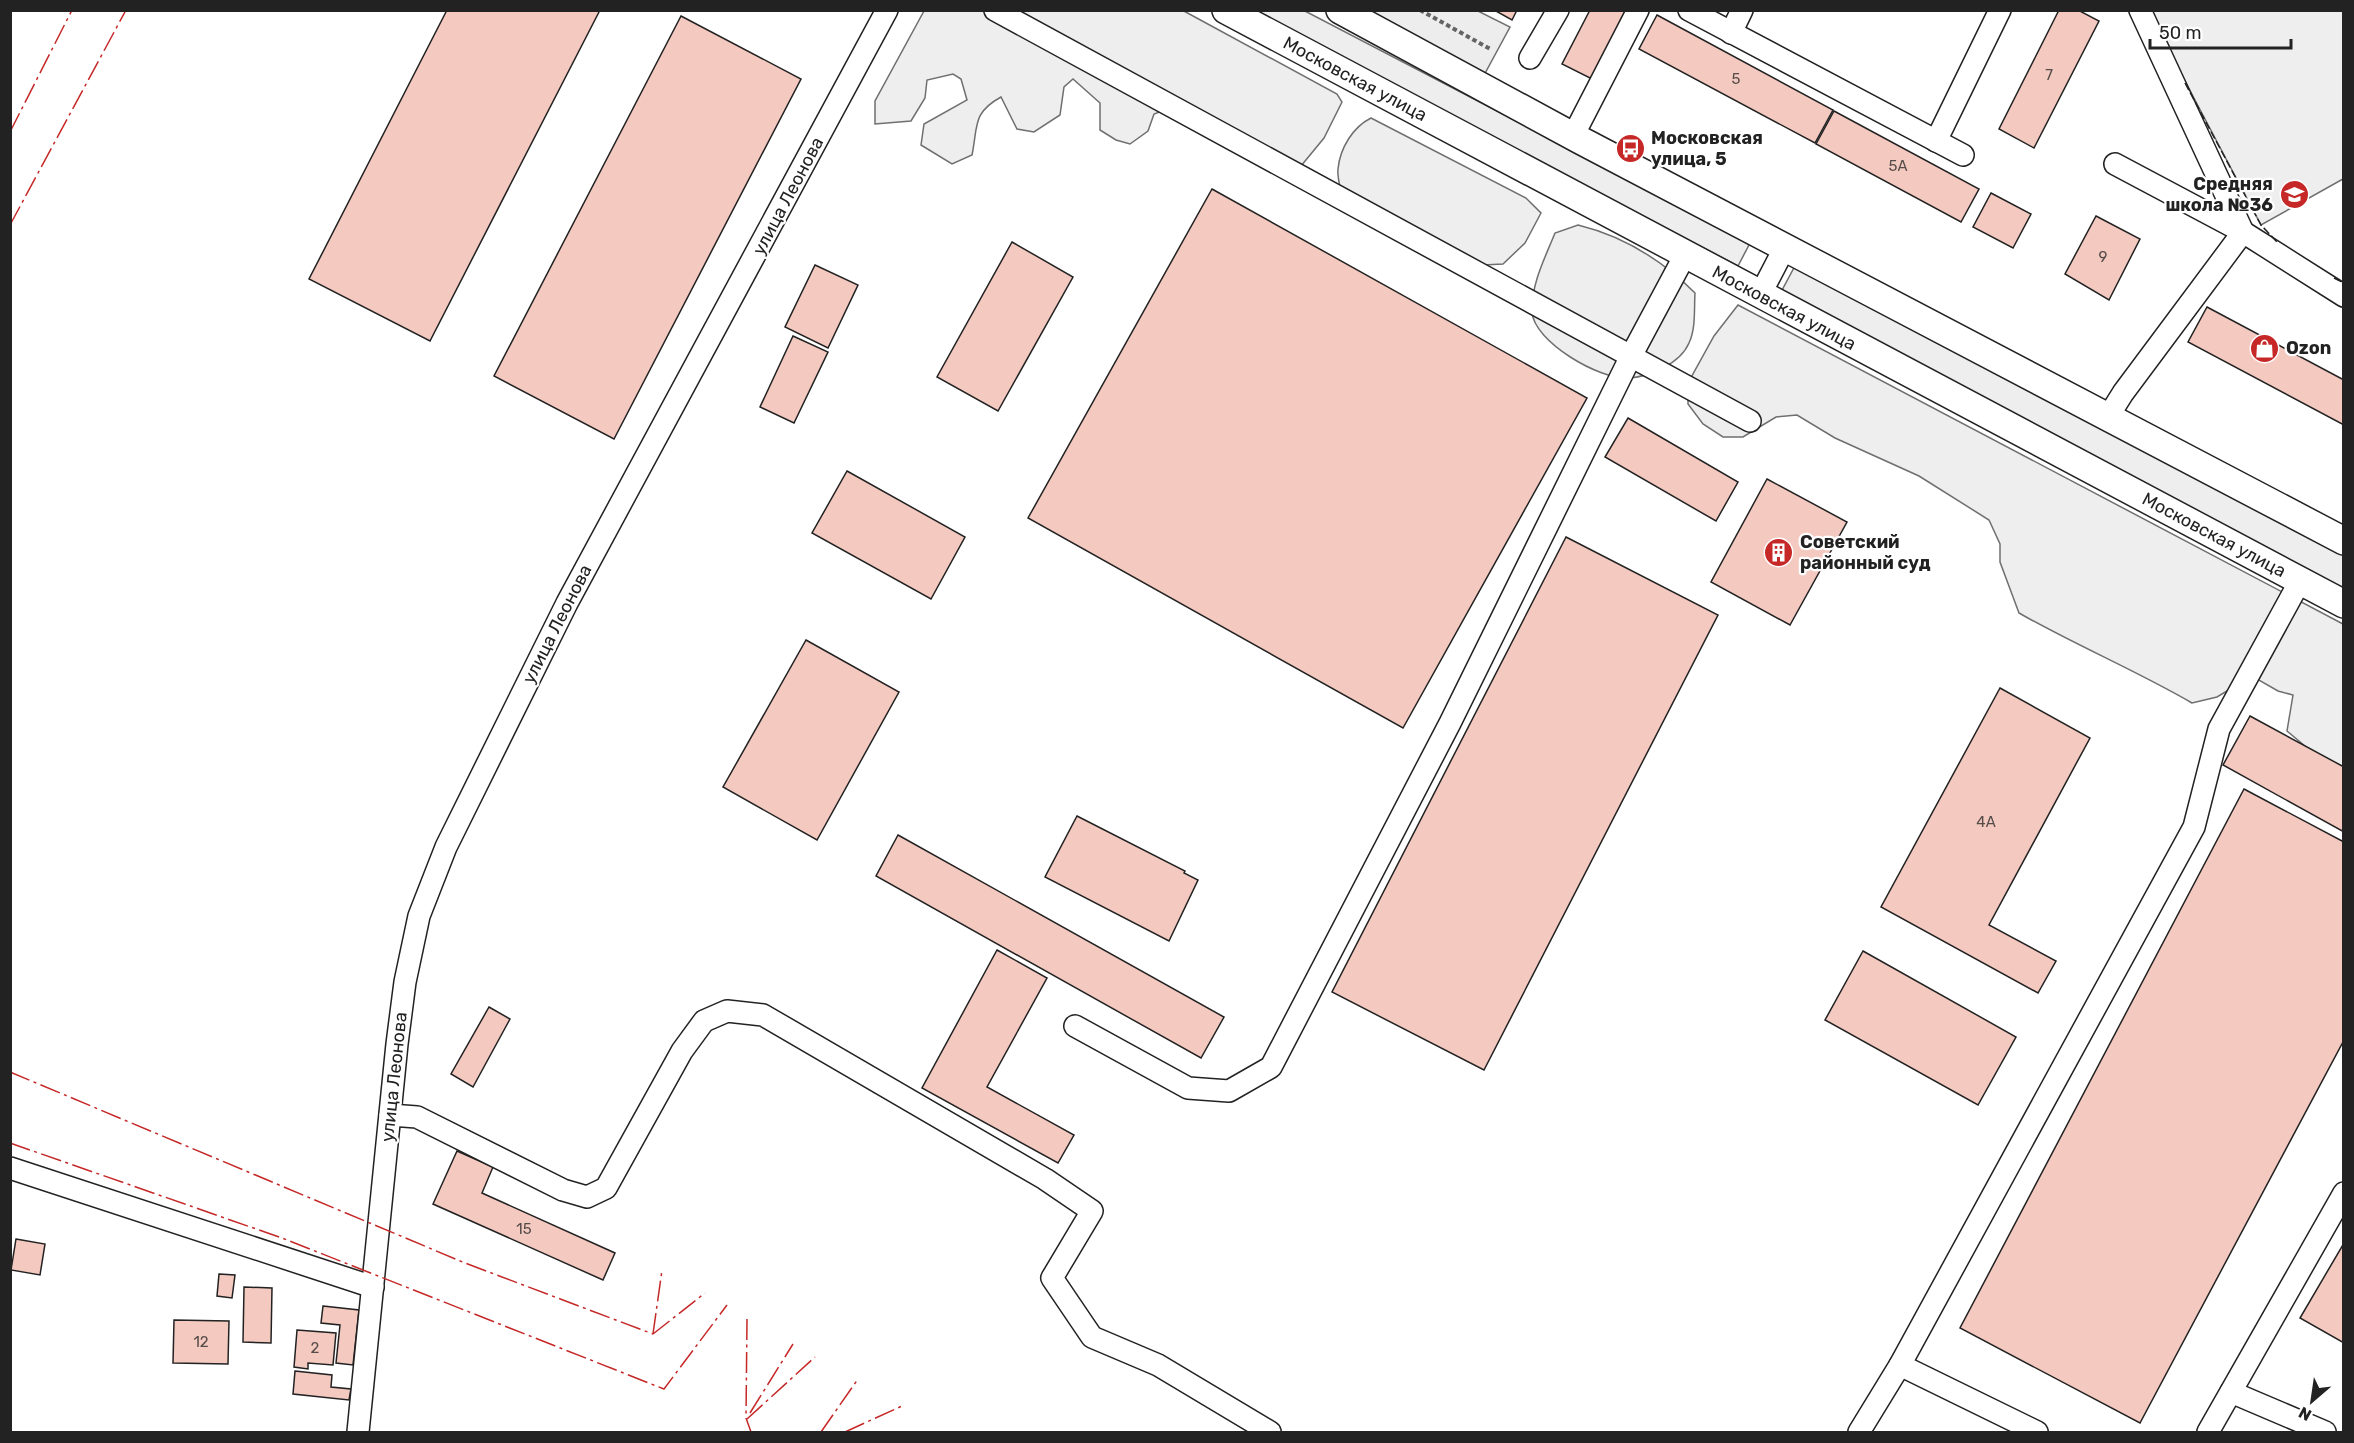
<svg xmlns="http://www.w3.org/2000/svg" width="2354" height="1443" font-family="Rubik,sans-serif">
	<rect width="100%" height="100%" fill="#fff"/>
	<g fill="#eee" stroke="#6f6f6f" stroke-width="1.5">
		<path d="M1182,10l155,84 5,8 -18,36 -28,34 -134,-61 -8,3 -6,17 -18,13 -14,-4 -16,-10v-27l-27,-24 -9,8 -4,28 -26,17 -17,-3 -16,-32c-29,16 -23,29 -29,58l-20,9 -31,-19 3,-21 43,-24 -6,-21 -8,-5 -26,6 -2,18 -14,23 -36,3v-23l49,-90z"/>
		<path d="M1253,11h52l445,232 -12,23z"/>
		<path d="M2148,11h195v168l-82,46z"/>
		<path d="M1371,118l155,80 15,15 -16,30 -22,21 -20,1 -141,-67c-1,-9 -5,-20 -4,-29 2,-21 15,-42 33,-51z"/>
		<path d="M1578,225c45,11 84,35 117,68 -1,16 1,35 -6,50 -9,21 -40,34 -61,35 -28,2 -94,-36 -96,-66 -1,-28 13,-54 23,-79z"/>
		<path d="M1796,264l547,290v38l-563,-298z"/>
		<path d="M1738,305l605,319v143l-32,-16 -24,-20 6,-36 -15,-4 -26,-15 -35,21 -25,6c-57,-33 -117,-58 -173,-90l-19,-51v-18l-11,-24 -70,-44 -84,-38 -38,-23 -21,2 -33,20h-20l-20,-13 -15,-20v-21l26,-47z"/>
	</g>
	<path fill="#ededed" stroke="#6f6f6f" stroke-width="1.5" d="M1363,11h115l32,16 -27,50z"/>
	<g fill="#f3c9c0" stroke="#222" stroke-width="1.5">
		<path d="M447,10h153l-170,331 -121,-62z"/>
		<path d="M1494,10h23l-5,10z"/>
		<path d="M1590,10h43l-37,71 -34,-17z"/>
		<path d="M2059,10h19l21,11 -65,127 -35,-19z"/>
		<path d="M1657,15l176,95 -18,33 -176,-94z"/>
		<path d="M681,16l120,63 -187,360 -120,-63z"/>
		<path d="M1834,111l145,78 -18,33 -145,-78z"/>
		<path d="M1212,189l375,209 -184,330 -375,-210z"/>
		<path d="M1991,193l40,21 -18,34 -40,-21z"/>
		<path d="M2096,216l44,23 -31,61 -44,-26z"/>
		<path d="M1012,242l61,35 -75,134 -61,-34z"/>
		<path d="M815,265l43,20 -30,63 -43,-21z"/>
		<path d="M2207,307l137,73v45l-156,-83z"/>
		<path d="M793,336l35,16 -34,71 -34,-16z"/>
		<path d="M1628,418l110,64 -22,39 -111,-64z"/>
		<path d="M847,471l118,66 -34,62 -119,-66z"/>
		<path d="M1767,479l80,43 -57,103 -79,-43z"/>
		<path d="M1566,537l152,78 -234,455 -152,-78z"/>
		<path d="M806,640l93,52 -82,148 -94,-53z"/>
		<path d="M2000,688l90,50 -101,187 67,36 -18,32 -157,-86z"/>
		<path d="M2250,716l94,51v65l-121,-67z"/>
		<path d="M2244,789l100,53v198l-204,383 -180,-95z"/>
		<path d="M1077,816l108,55 -1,2 14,7 -29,61 -124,-64z"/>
		<path d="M898,835l326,182 -23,41 -325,-182z"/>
		<path d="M997,950l50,28 -60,109 87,48 -16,28 -136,-75z"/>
		<path d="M1863,951l153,86 -38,68 -153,-85z"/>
		<path d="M489,1007l21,12 -37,68 -22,-13z"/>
		<path d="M457,1151l36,16 -11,26 133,60 -12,27 -170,-76z"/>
		<path d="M16,1239l29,5 -5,31 -29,-5z"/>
		<path d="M2344,1243v100l-44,-25z"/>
		<path d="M219,1274l16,1 -3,23 -15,-2z"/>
		<path d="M244,1287l28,1 -1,55 -28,-1z"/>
		<path d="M323,1306l36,4 -6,55 -17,-2 4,-38 -19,-2z"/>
		<path d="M174,1320l55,1 -1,43 -55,-1z"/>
		<path d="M297,1330l39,3 -3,32 -25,-2v6l-14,-2z"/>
		<path d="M295,1371l37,4 -1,12 20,2 -2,11 -56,-6z"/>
	</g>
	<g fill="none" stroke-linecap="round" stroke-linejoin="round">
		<defs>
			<g id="minor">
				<path d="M995,10l755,411"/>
				<path d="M1689,10l274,145"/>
				<path d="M2140,10l103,222"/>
				<path d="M1731,33l11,-23"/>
				<path d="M1530,58l28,-48"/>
				<path d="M1573,136l65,-126"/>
				<path d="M1936,141l64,-131"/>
				<path d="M2115,164l128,68"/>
				<path d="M1760,295l25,-48"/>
				<path d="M2108,417l15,-24 120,-161 101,64"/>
				<path d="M1075,1026l113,62 41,3 42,-24 179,-344 181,-367 54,-101"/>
				<path d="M390,1115l27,2 146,73 24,7 19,-9 76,-137 22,-30 23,-10 36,4 282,164 47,32 -40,67 40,59 66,28 112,67"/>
				<path d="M10,1168l363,119"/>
				<path d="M1900,1365l137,67"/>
				<path d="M2231,1392l94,40"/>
				<path d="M358,1432l39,-388 8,-62 14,-66 27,-69 121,-244 320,-593"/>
				<path d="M1859,1432l41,-67 294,-538 25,-98 81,-148"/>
				<path d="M2208,1432l136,-239"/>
			</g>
			<g id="major">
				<path d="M1226,10l1118,594"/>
				<path d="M1340,10l240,130 764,401"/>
			</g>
		</defs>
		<use href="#minor" stroke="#222" stroke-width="24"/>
		<use href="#major" stroke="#222" stroke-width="30"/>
		<path stroke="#646464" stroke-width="4" stroke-dasharray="4.5 3" stroke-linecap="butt" d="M1420,10l72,40"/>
		<use href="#minor" stroke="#fff" stroke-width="21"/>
		<use href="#major" stroke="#fff" stroke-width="27"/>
		<g stroke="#222" stroke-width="1.5" stroke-dasharray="8 3" stroke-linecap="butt">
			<path d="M2185,83l76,142 17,18"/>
			<path d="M2334,278l10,5"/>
		</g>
		<g stroke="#c62828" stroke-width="1.5" stroke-dasharray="21 4.5 3 4.5" stroke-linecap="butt">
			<path d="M10,132l62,-122"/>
			<path d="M10,225l116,-215"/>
			<path d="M10,1072l455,191 188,71"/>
			<path d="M10,1143l272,95 382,151 63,-84"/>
			<path d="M747,1319l-1,99 5,14"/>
			<path d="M653,1334l52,-41"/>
			<path d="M653,1334l9,-64"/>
			<path d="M750,1413l43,-69"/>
			<path d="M747,1419l68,-62"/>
			<path d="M821,1432l37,-53"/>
			<path d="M845,1432l57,-26"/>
		</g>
	</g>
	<defs>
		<symbol id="bus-disc" viewBox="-11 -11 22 22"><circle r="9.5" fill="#c62828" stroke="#fff"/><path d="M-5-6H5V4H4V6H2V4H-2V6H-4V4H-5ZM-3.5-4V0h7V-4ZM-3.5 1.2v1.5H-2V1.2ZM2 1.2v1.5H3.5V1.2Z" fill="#fff"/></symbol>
		<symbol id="school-disc" viewBox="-11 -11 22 22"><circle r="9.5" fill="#c62828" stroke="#fff"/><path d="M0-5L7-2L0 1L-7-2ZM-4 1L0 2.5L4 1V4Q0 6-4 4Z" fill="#fff"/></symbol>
		<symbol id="shop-disc" viewBox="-11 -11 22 22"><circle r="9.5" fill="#c62828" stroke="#fff"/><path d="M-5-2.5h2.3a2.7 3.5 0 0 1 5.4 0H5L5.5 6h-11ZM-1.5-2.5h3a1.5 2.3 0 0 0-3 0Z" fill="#fff"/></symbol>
		<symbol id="building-disc" viewBox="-11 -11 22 22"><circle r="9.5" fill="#c62828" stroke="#fff"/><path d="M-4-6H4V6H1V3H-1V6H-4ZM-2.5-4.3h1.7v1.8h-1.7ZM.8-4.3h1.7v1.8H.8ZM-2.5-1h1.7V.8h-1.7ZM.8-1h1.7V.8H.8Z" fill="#fff"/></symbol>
	</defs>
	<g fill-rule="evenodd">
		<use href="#bus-disc" x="1614" y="132" width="33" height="33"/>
		<use href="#school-disc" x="2278" y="178" width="33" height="33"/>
		<use href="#shop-disc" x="2248" y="332" width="33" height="33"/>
		<use href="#building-disc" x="1762" y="536" width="33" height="33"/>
	</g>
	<g text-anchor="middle" stroke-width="4.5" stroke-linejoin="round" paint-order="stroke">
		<g font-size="15" fill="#564c4a">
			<text x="2049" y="80">7</text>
			<text x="1736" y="84">5</text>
			<text x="1898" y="171">5А</text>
			<text x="2103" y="262">9</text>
			<text x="1986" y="827">4А</text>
			<text x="524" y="1234">15</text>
			<text x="201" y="1347">12</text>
			<text x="315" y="1353">2</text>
		</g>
		<g font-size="18" fill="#222" stroke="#fff">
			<text transform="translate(1355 79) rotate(28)" y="6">Московская улица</text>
			<text transform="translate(788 196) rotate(-62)" y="6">улица Леонова</text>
			<text transform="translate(1784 308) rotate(28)" y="6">Московская улица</text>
			<text transform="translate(2214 535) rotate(28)" y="6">Московская улица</text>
			<text transform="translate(557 624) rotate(-63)" y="6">улица Леонова</text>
			<text transform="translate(394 1077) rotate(-84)" y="6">улица Леонова</text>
		</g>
		<g font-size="18" font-weight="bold" fill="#222" stroke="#fff" text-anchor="start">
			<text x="1651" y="144">Московская<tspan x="1651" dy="21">улица, 5</tspan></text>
			<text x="2273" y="190" text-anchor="end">Средняя<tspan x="2273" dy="21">школа №36</tspan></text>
			<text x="2286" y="354">Ozon</text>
			<text x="1800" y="548">Советский<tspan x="1800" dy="21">районный суд</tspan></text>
		</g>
	</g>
	<rect width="2354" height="1443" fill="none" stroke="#222222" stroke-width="24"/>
	<g transform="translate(2312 1401) rotate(209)" stroke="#ffffff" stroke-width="4.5" paint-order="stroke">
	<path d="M0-4.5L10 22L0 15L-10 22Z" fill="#222222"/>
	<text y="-9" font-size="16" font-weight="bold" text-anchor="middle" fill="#222222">N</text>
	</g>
	<path d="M2150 39v9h141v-9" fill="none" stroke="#222222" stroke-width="3"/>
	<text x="2159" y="39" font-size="18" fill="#222222" stroke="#ffffff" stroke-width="4.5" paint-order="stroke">50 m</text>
</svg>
